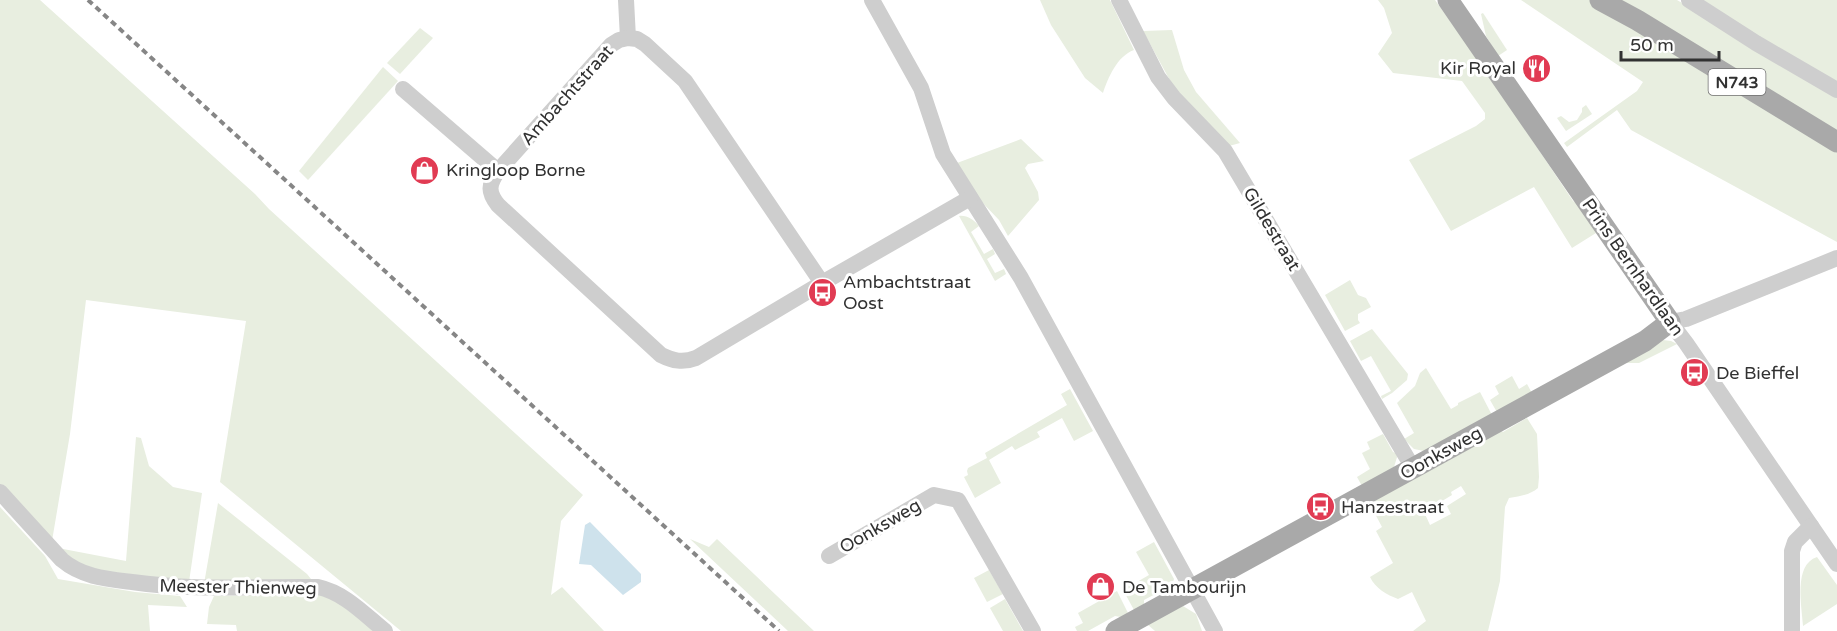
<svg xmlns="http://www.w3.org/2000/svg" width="1837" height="631" font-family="'Varela Round',sans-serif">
	<rect width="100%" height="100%" fill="#fff"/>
	<g fill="#e8eee0" fill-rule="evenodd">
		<path d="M0,0h40l215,194 14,15 314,286 -22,26 -10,74 11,-8 42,44h-203l-181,-149 26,-161 -160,-21 -16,134 -18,107 -52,-55z"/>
		<path d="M1040,0h70l24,50c-17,6 -26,28 -31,43l-18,-15 -34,-53z"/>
		<path d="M1378,0h57l48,67 90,134 14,9 9,23 -24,15 -38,-61 -83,44 -42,-71 67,-34 9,-7v-6l-23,-32 -69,-8 -15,-19 14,-21 -8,-25z"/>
		<path d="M1521,0h70l246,149v93l-206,-112 -14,-20 -50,37 -3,-4 73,-52 6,-9z"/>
		<path d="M1621,0h56l160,95v36z"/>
		<path d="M1698,0h139v83z"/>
		<path d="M1483,13l24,37 -9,6 -12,-20 -5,-22z"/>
		<path d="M420,28l13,10 -33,36 -13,-11z"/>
		<path d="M1172,30l12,40 12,22 44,51 -11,3 -56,-60 -30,-55z"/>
		<path d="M383,67l15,14 -90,99 -9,-9z"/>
		<path d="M1586,105l6,9 -26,17 -9,-13 4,-2 8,6 8,-2 5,-8v-4z"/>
		<path d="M1021,139l23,22 -16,3 -3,4 13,24 1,8 -31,36 -9,-16 -21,-22 -21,-35z"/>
		<path d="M959,216c8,-1 15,4 20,10l-8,6 13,22 9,-5 2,5 -8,5 8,14 9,-4 2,5 -11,7z"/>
		<path d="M1350,280l8,15 8,3 5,9 -13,7v6l2,3 -15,8 -20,-36z"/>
		<path d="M1372,329l36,45 -1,6 -15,13 -10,6 -1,-3 10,-5 -20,-35 -10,5 -11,-20z"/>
		<path d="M1663,340l8,1 6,3 -38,19h-21z"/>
		<path d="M1426,368l25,41 7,-4v-2l22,-11 13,25 -69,34 -10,-2 -10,-10 10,-6 -17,-30 18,-17 5,-13z"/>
		<path d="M1512,376l7,13 8,-5 6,11 -35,19 -8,-14 9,-6 -4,-8z"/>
		<path d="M1070,389l23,42 -19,10 -12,-23 -25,14 3,5 -25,13 -3,-4 -23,14 12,23 -26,15 -11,-21 4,-2 -1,-4 1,-3 19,-10 -2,-5 82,-48 -6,-11z"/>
		<path d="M1527,418l10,16 2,43 -1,11c-8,7 -18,8 -29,10l-4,9 -5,74 -12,50h-75l13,-10 -14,-29 -14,7c-11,-4 -23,-11 -28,-22l23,-14 -17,-32 6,-4 -9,-17 3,-12 69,-37h4l1,-7 47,-26 6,4zM1461,486l5,8 -19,12 4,8 -21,11 -6,-13 28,-17 -1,-3z"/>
		<path d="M1383,434l10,18 5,2 -4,13 -32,19 -5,-9 13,-8 -8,-16 8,-4 -3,-7z"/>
		<path d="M136,437l5,1 8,28 24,21 29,6 -13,89 -83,-10 -32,-7 -16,-17 68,13z"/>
		<path d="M1328,492l6,9 -25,14 -3,-11z"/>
		<path d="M218,503l89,71 4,5 -107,5z"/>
		<path d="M0,507l45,49 13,23 77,13 45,4 7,11 -39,-2 2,26h-150z"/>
		<path d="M690,539l19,8 8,-8 97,92h-26z"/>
		<path d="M1154,542l20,37 -3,9 -7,5 -3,-2 -17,9v5l-10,5 -12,-22 6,-4 2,2 19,-11 -13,-23z"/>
		<path d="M1817,557l20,28v19l-34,22c-1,-20 -10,-61 14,-69z"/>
		<path d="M989,570l14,24 -16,8 -13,-24z"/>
		<path d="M1117,591l11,22 -7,4 -6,-1 -27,15h-11l-2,-4 8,-4 -5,-10z"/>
		<path d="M326,593l49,38h-138l-1,-6 -29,-1 2,-17 5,-11z"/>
		<path d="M1005,599l18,32h-20l-13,-23z"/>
		<path d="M1183,606l13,8 6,17h-47l-8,-7z"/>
	</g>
	<path fill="#cee2ec" d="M590,522l51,52v8l-18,13 -32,-30 -12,-1 6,-39z"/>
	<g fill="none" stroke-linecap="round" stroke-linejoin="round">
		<g stroke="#cecece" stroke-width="16">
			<path d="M626,0l2,38"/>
			<path d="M872,0l49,88 22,66 78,124 194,353"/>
			<path d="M1119,0l39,77 16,21 51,53 188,317"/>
			<path d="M1689,0l67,43 81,47"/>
			<path d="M628,38l9,1 8,5 40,37 137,202 -126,75c-13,5 -23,3 -35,-3l-163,-150c-10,-13 -10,-20 0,-34l113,-126 8,-5z"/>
			<path d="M403,89l95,82"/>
			<path d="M1837,258l-151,61 -16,3 16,21 151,221"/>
			<path d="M822,283l148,-85"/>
			<path d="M0,492l62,68c20,17 45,19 70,22 62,9 124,4 186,5 27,6 46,27 67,44"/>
			<path d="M829,556l105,-61 24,5 75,131"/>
			<path d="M1792,631v-80l3,-9 16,-16"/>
		</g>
		<g stroke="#a9a9a9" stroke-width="21">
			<path d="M1600,0l37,20 200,122"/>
			<path d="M1116,631l529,-290 25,-19 -222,-322"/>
		</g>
		<path stroke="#868686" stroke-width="4" stroke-dasharray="6 4.5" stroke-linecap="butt" d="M88,0l691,631"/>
	</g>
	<defs>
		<symbol id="restaurant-disc" viewBox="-11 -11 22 22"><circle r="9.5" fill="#e13b53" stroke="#fff"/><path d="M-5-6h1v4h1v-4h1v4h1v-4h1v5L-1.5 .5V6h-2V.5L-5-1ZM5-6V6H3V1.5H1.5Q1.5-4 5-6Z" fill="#fff"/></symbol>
		<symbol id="shop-disc" viewBox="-11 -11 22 22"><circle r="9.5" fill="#e13b53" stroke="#fff"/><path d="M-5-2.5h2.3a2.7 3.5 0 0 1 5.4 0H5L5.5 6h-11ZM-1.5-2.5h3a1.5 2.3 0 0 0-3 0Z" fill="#fff"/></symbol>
		<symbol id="bus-disc" viewBox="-11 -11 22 22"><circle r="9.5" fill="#e13b53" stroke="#fff"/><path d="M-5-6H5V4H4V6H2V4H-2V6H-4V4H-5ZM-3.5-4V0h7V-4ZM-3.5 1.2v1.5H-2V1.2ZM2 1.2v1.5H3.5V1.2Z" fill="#fff"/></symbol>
	</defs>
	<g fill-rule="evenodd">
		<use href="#restaurant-disc" x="1520" y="52" width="33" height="33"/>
		<use href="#shop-disc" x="408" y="154" width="33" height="33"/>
		<use href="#bus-disc" x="806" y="276" width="33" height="33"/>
		<use href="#bus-disc" x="1678" y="356" width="33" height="33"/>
		<use href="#bus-disc" x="1304" y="490" width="33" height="33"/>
		<use href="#shop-disc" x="1084" y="570" width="33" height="33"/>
	</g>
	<g text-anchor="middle" stroke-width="6" stroke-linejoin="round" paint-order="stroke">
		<rect fill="#fff" stroke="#6f6f6f" stroke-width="1.5" x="1708.5" y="69" width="57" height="26" rx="4.5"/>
		<g font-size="16" font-weight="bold" fill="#313131">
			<text x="1737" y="88">N743</text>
		</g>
		<g font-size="18" fill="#313131" stroke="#fff" text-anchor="start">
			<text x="1516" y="74" text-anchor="end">Kir Royal</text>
			<text x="446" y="176">Kringloop Borne</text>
			<text x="843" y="288">Ambachtstraat<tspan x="843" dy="21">Oost</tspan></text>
			<text x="1716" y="379">De Bieffel</text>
			<text x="1341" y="513">Hanzestraat</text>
			<text x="1122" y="593">De Tambourijn</text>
		</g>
		<g font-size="18" fill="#313131" stroke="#fff">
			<text transform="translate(567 95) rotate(-48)" y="6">Ambachtstraat</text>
			<text transform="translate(1272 229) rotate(59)" y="6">Gildestraat</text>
			<text transform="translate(1633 267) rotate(55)" y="6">Prins Bernhardlaan</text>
			<text transform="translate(1441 453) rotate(-29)" y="6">Oonksweg</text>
			<text transform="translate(880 526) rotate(-30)" y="6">Oonksweg</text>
			<text transform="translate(238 587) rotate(1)" y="6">Meester Thienweg</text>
		</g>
	</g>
	<path d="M1621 51v9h98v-9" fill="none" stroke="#313131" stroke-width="3"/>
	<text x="1630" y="51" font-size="18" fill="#313131" stroke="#ffffff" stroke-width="4.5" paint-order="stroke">50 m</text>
</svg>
